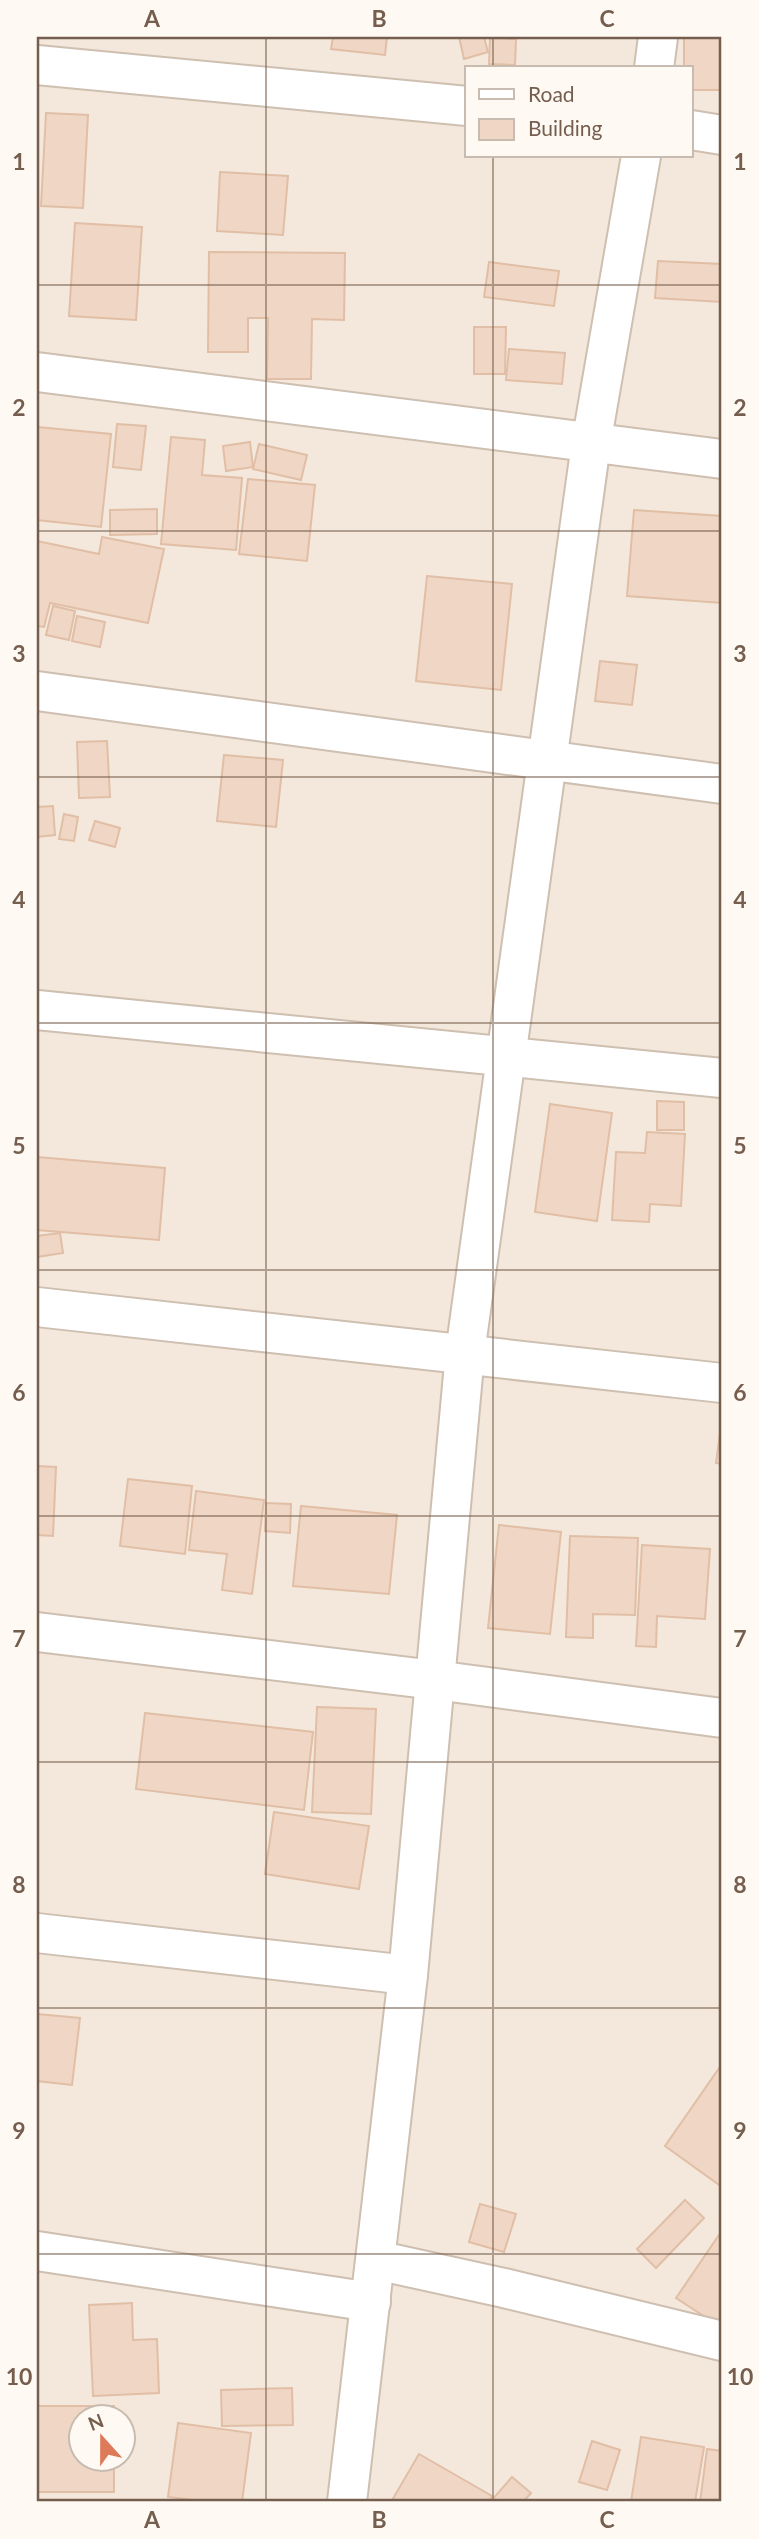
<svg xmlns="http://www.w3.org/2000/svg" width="759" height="2539" font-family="Lato,sans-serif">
	<rect width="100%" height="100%" fill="#fcf6ec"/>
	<path fill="#f3e8db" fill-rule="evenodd" d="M37,37h685v2465h-685zM467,68h224v88h-224zM80,2416h42v42h-42z"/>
	<g fill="#f0d7c5" stroke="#e1bea6" stroke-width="2">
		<path d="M333,37h54l-2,18 -54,-6z"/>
		<path d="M459,37h25l4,15 -24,7z"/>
		<path d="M684,37h38v53h-31v-22h-7z"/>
		<path d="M490,38l26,1 -1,26 -26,-1z"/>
		<path d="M46,113l42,2 -5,93 -42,-2z"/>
		<path d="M220,172l68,4 -5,59 -66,-4z"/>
		<path d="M75,223l67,4 -6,93 -67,-4z"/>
		<path d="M209,252l136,1 -1,67 -32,-1 -1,60h-44l1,-61h-20v34h-40z"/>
		<path d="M658,261l64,3v38l-67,-4z"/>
		<path d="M489,262l70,9 -5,35 -70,-9z"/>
		<path d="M474,327h32l-1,47h-31z"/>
		<path d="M509,349l56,4 -3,31 -56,-4z"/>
		<path d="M117,424l29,2 -5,44 -28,-3z"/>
		<path d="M37,427l74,7 -10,93 -64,-7z"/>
		<path d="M171,437l34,3 -3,35 40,3 -6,72 -75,-6z"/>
		<path d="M250,442l3,25 -27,4 -3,-25z"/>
		<path d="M259,444l48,11 -6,25 -48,-11z"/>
		<path d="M248,479l67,6 -8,76 -68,-7z"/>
		<path d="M157,509v25l-47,1v-25z"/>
		<path d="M634,510l88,6v87l-95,-7z"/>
		<path d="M102,537l62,12 -16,74 -98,-20 -6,24 -7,-1v-85l62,13z"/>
		<path d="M427,576l85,8 -11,106 -85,-9z"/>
		<path d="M53,606l22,5 -6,29 -23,-5z"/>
		<path d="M77,616l28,6 -5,25 -28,-6z"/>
		<path d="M600,661l37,4 -5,40 -37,-4z"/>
		<path d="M107,741l3,56 -31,1 -2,-56z"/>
		<path d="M224,755l59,5 -7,67 -59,-6z"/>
		<path d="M53,806l2,29 -18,2v-30z"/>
		<path d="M64,814l14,3 -4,24 -15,-2z"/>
		<path d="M95,821l25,7 -5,19 -26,-7z"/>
		<path d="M657,1101l27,1v28h-27z"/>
		<path d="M550,1104l62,9 -15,108 -62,-9z"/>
		<path d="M647,1132l38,2 -4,72 -31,-2 -1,18 -37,-2 4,-68 29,1z"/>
		<path d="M37,1157l128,11 -6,72 -122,-10z"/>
		<path d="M60,1233l3,20 -26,4v-21z"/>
		<path d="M721,1426l1,1v37l-6,-1z"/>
		<path d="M37,1466l19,1 -3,69 -16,-1z"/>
		<path d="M128,1479l64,7 -7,68 -65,-8z"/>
		<path d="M196,1491l68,9 -12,94 -30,-4 5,-36 -38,-4z"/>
		<path d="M266,1503l25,1 -1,29 -25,-2z"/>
		<path d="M301,1506l96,9 -8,79 -96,-8z"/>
		<path d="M499,1525l62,7 -11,102 -62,-6z"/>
		<path d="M570,1536l68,2 -3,77 -42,-1v24l-27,-1z"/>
		<path d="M642,1545l68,4 -5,70 -48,-3 -1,31 -20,-1z"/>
		<path d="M317,1707l59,2 -5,105 -59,-2z"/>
		<path d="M145,1713l168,19 -9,78 -168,-21z"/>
		<path d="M274,1812l95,14 -10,63 -94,-15z"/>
		<path d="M37,2014l43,4 -8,67 -35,-4z"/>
		<path d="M722,2064v123l-57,-41z"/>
		<path d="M685,2200l19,18 -48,50 -19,-19z"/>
		<path d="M480,2204l36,10 -12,38 -35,-10z"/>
		<path d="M721,2232l1,1v95l-46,-30z"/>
		<path d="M132,2303l1,37 24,-1 2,54 -66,3 -4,-91z"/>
		<path d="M292,2388l1,37 -71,1 -1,-36z"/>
		<path d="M37,2406h77v10h-34v42h34v34h-77z"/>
		<path d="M178,2423l73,10 -9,69h-32l-42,-5z"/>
		<path d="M641,2437l63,10 -9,55h-64z"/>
		<path d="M592,2441l28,9 -13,40 -28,-8z"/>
		<path d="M707,2449l15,2v51h-22z"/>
		<path d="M419,2454l73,42 -4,6h-97z"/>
		<path d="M512,2477l19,16 -8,9h-29l-2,-2z"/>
	</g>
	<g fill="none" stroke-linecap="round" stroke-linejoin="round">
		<defs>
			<g id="minor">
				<path d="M37,65l430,41"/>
				<path d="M654,68l4,-31"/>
				<path d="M691,130l31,5"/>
				<path d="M37,372l685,87"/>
				<path d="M37,691l685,93"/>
				<path d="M37,1010l685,68"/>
				<path d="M37,1307l685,76"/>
				<path d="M37,1632l398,48 287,38"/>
				<path d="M37,1933l371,42"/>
				<path d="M37,2251l334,51"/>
				<path d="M376,2260l128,28 218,53"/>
				<path d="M347,2502l61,-527 57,-622 126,-909 50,-288"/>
			</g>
		</defs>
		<use href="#minor" stroke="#cebfb1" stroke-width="42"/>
		<use href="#minor" stroke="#fff" stroke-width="38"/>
	</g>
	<path fill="none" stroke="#765e4f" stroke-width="2" stroke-opacity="0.55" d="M266,37v2465M493,37v31M493,156v2346M37,285h685M37,531h685M37,777h685M37,1023h685M37,1270h685M37,1516h685M37,1762h685M37,2008h685M37,2254h685"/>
	<rect width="759" height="2539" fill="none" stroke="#fefaf3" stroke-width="77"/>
	<rect x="465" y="66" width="228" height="91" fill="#fefaf3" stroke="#c8bcb1" stroke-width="2"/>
	<rect x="479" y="89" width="35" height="10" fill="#ffffff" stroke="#c8bcb1" stroke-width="2"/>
	<text x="528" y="102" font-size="21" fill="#765e4f">Road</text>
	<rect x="479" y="119" width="35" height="21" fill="#f0d7c5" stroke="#c8bcb1" stroke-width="2"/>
	<text x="528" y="136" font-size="21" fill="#765e4f">Building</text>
	<g transform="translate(102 2438) rotate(339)"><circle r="33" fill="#fefaf3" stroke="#c8bcb1" stroke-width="2"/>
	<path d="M0-5L12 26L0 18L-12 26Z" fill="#dd7a5a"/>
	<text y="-10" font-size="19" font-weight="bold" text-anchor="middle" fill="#765e4f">N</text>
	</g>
	<rect x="38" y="38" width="682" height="2462" fill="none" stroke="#765e4f" stroke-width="2.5"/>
	<g font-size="23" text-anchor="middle" font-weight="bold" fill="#765e4f">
		<text x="152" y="27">A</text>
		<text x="379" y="27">B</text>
		<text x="607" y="27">C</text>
		<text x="19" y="170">1</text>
		<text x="740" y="170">1</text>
		<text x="19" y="416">2</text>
		<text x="740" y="416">2</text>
		<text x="19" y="662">3</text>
		<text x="740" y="662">3</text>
		<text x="19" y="908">4</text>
		<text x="740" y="908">4</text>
		<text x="19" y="1154">5</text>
		<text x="740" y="1154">5</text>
		<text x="19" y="1401">6</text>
		<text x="740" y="1401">6</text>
		<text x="19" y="1647">7</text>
		<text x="740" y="1647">7</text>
		<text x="19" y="1893">8</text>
		<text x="740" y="1893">8</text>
		<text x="19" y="2139">9</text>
		<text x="740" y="2139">9</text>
		<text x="19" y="2385">10</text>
		<text x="740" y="2385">10</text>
		<text x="152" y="2528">A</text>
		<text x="379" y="2528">B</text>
		<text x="607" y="2528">C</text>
	</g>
</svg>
